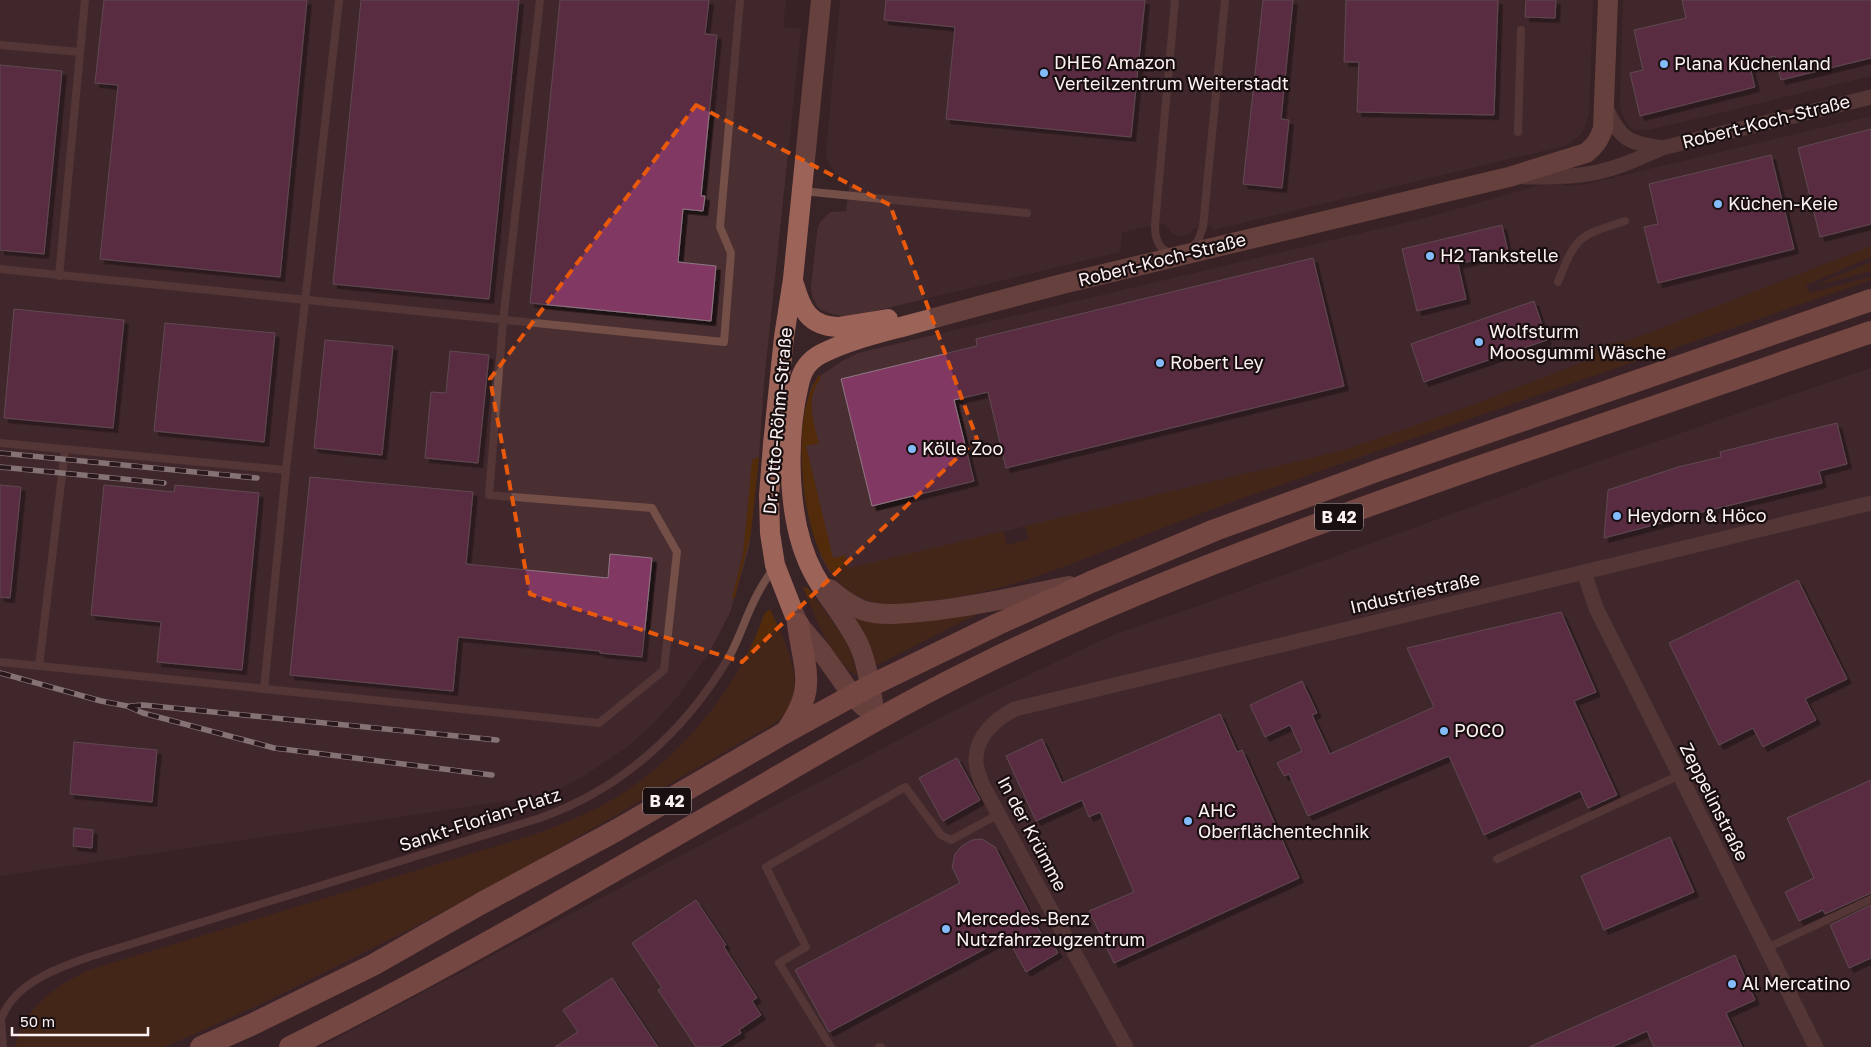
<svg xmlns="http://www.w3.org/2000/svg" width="1871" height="1047" font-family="'Golos Text',sans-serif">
	<defs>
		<filter id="shadow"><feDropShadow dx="4.5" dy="4.5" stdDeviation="0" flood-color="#0009"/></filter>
	</defs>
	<rect width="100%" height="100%" fill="#382326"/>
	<g fill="#492e32">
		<path d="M0,0h786l-3,27 18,2 -37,354 -5,74 -10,91 -19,65 -21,40 -31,43 -25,28 -26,23 -46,31 -34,17 -547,81z"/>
		<path d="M840,0h753l-4,112 -5,17 -6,8 -14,9 -352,84 -1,-5 -18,4 -2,4 -8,3 -7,-1 -5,-3 -6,-9 -38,8 -5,2 -2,19 -253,61 -24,3 -7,-1 -15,-5 -4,-4 -5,-10 -1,-9 6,-56 3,-9 10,-10 16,-1 4,-31 -14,-5 -9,-15 -1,-8z"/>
		<path d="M1623,0h248v76l-222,54h-13l-5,-2 -7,-9 -4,-14z"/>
		<path d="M1871,116v130l-241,94 -33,7 -6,6v6l-132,51 -115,40 -514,123 -9,-16 -17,-70 -1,-33 3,-45 5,-22 8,-12 1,1 22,-15 16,-8 567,-135 133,-38 6,6 23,-2z"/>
		<path d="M1871,368v679h-1551l641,-340 152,-72 74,-25 395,-143z"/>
	</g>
	<g fill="#522b0b">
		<path d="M1871,246v11l-65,28 4,8 61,-16v3c-197,68 -395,136 -591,205 -48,17 -96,34 -143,53 -68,27 -126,52 -200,62 -19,2 -40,7 -59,3 -48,-9 -64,-57 -72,-99 -6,-36 -9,-99 13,-129l2,3c-16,21 -8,42 -2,65l-13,3 27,112 12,-3 4,13 154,-37 4,14 22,-6 -4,-13 319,-76 115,-40 132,-51c2,-16 26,-16 39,-19z"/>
		<path d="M1871,262v9l-53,14v-1z"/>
		<path d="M759,457l-8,76 -15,60 -1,5h-3l11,-44 9,-92 1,-3z"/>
		<path d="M803,587l5,1 41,57 8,29 -2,1c-28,-22 -39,-57 -52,-88z"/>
		<path d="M843,608l140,3 -110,56z"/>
		<path d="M770,609c14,31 43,83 8,112l-245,142 -111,60 -157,79 -75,34 -27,11h-148c8,-38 41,-62 74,-77l444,-135c27,-10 52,-20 77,-34 67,-39 130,-113 154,-187z"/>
	</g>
	<g fill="#813964" stroke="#8e7883" filter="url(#shadow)">
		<path d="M104,0h203l-27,277 -180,-18 18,-174 -23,-2z"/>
		<path d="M361,0h158l-30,299 -156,-15z"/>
		<path d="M560,0h149l-4,34 12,1 -16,161h4l-2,15 -20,-2 -5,53 38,4 -5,55 -181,-18z"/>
		<path d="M886,0h259l-14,137 -185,-18 9,-92 -71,-7z"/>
		<path d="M1263,0h30l-12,119 8,1 -7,68 -39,-4z"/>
		<path d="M1346,0h152l-4,115 -137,-3 2,-50h-15z"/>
		<path d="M1526,0h30l-1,18 -30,-1z"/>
		<path d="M1682,0h189v58l-90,22 -6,-24 -26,7 6,24 -115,29 -10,-43 13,-3 -9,-40 52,-12z"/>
		<path d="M0,65l62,6 -18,183 -44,-4z"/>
		<path d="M1871,129v95l-51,13 -22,-89z"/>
		<path d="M1771,155l23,94 -136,34 -14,-56 14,-3 -9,-40z"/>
		<path d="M1502,225l6,27 -50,12 8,35 -49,12 -15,-62z"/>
		<path d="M1313,258l31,128 -338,82 -18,-76 -34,8 20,81 -102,25 -31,-127 136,-33 -1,-7z"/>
		<path d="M1534,301l13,39 -123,42 -13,-38z"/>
		<path d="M14,309l110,11 -11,108 -109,-10z"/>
		<path d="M165,323l110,10 -11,109 -110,-11z"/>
		<path d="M325,340l68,6 -11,109 -68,-7z"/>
		<path d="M450,351l39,4 -11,108 -53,-5 6,-66 15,1z"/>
		<path d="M1837,423l10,41 -28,7 3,12 -153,37v1l-65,17 4,-48 70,-23 43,-10 -1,-5z"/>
		<path d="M310,477l163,15 -7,72 142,14 2,-24 42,4 -10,99 -42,-4v-2l-142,-14 -5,54 -163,-16z"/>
		<path d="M0,485l21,2 -11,111 -10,-1z"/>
		<path d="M104,485l70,7 1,-7 84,8 -17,177 -85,-8 4,-40 -70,-7z"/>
		<path d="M1798,580l49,99 -42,20 11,21 -53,27 -10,-19 -34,17 -50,-102z"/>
		<path d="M1561,612l35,80 -22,9 43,94 -29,13 -8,-17 -96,44 -35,-79 -141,60 -19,-42 -5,2 -7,-13 25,-12 -12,-26 -25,12 -15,-32 52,-24 15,32 -5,2 18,39 104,-47 -27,-59z"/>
		<path d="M1220,714l17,38 5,-2 57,128 -185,85 -25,-52 45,-19 -34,-80 -11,5 -7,-17 -46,21 -30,-65 36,-17 20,44z"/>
		<path d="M74,742l83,8 -5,52 -82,-8z"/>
		<path d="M957,758l23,42 -37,21 -24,-43z"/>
		<path d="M1871,780v113l-46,21 -2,-4 -24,11 -14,-29 29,-14 -27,-60z"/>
		<path d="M74,828l19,2 -1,18 -19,-2z"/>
		<path d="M1670,837l24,55 -90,38 -23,-54z"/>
		<path d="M982,839l13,8 39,75 10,16h6l8,15 -32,19 -19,-35 -178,95 -34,-62 165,-87 -8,-16 3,-13 7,-8 10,-6z"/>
		<path d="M696,900l30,45 -2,2 33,51 -5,3 9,14 -22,15 2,3 -22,14h-23l-38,-57 4,-2 -30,-45z"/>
		<path d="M1871,905v53l-22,10 -19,-43z"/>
		<path d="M1735,955l20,45 -29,13 16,34h-88l-7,-16 -35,16h-83z"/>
		<path d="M612,978l46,69h-103l23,-15 -15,-22z"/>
	</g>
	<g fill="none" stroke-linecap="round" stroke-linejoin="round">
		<g stroke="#734f48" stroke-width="8">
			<path d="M0,45l80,7"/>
			<path d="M1518,132l3,-102"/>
			<path d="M802,191l225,22"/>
			<path d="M1191,248l7,-7 5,-14 22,-227"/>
			<path d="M1172,254c-14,-5 -17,-15 -17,-29l20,-225"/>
			<path d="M0,269l724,73 7,-89 -11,-26 20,-227"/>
			<path d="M59,276l26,-276"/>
			<path d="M1558,282c18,-46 20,-46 67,-61"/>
			<path d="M0,443l286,27"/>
			<path d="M0,662l599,61 65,-53 13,-118 -25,-44 -163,-13 14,-174 37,-321"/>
			<path d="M39,666l26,-216"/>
			<path d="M264,689l22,-219 53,-470"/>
			<path d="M1497,859l183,-84"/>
			<path d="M1767,948l104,-49"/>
			<path d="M1,1018l2,29"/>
			<path d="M0,1021c3,-7 7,-15 12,-21 19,-23 50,-33 77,-43l451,-139c82,-29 145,-87 189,-161 10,-18 16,-38 25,-56 5,-11 12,-22 19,-32"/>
			<path d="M831,1047l-52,-84 27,-16 -40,-80 139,-80 36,48 10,5 48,-26"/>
			<path d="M879,1047h2"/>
		</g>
		<g stroke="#734f48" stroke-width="15">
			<path d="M1605,106c16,33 20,36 57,42"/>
			<path d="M1525,177c18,0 37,0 55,-2 29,-3 56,-15 82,-27l209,-51"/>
			<path d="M1584,572l12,36 220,439"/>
			<path d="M1126,1047l-144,-263c-2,-7 -6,-15 -6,-23 -1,-24 19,-42 39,-52l856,-206"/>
		</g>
		<g stroke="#9c6458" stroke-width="20">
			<path d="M821,0l-28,279 -9,58 -11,107 -4,51 1,38 5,32 23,59 23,27 32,45 11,11"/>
			<path d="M794,284c7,25 15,42 44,43l50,-8"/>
			<path d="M830,589c9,8 20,16 32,21 20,7 46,3 68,1 47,-5 93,-16 139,-25"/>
			<path d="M876,720c-5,-25 -7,-52 -17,-75 -12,-25 -31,-46 -45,-71 -28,-51 -28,-135 -15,-190 3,-14 9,-23 22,-30 29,-15 63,-22 95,-31 50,-14 100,-27 150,-40 147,-35 295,-71 443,-106l77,-24c9,-7 13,-13 17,-24l5,-129"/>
		</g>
		<g stroke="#bc7364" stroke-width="22">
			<path d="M786,732c31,-44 19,-59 12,-108"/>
			<path d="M201,1047l52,-23 120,-59 107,-61 137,-74 169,-98 84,-46 128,-62 93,-42 124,-52 167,-61 489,-169"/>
			<path d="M290,1047c154,-76 302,-164 451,-249 76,-44 151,-89 230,-128 156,-78 322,-138 487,-196 137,-48 275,-95 413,-142"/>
		</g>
		<defs>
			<g id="rail">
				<path d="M0,453l257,25"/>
				<path d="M0,467l164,16"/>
				<path d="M0,673l101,28 26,5 16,7 131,35 218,27"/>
				<path d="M130,706l13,-1 354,35"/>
			</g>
		</defs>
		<use href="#rail" stroke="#e0d3d4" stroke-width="5.5"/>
		<use href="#rail" stroke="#190f10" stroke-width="4" stroke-dasharray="11" stroke-linecap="butt"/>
	</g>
	<path d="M0 0H1871V1047H0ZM696,105l194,100 87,234 -235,223 -212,-68 -40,-215z" fill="#382326" fill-opacity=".55" fill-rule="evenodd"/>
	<path fill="none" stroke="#e8590c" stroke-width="4" stroke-dasharray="10 6" stroke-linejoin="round" d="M696,105l194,100 87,234 -235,223 -212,-68 -40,-215z"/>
	<g fill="#84bcfb" stroke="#190f10" stroke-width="2">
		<circle cx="1664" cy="64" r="5"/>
		<circle cx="1044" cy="73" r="5"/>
		<circle cx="1718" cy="204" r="5"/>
		<circle cx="1430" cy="256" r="5"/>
		<circle cx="1479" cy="342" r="5"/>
		<circle cx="1160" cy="363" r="5"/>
		<circle cx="912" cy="449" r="5"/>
		<circle cx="1617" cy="516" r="5"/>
		<circle cx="1444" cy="731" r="5"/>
		<circle cx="1188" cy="821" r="5"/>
		<circle cx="946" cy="929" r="5"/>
		<circle cx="1732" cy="984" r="5"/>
	</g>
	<g text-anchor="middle" stroke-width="4.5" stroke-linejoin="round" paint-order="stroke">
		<g fill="#190f10" stroke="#b9adae" stroke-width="1">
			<rect x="1315" y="503.5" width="48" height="27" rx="4"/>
			<rect x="643" y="787.5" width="48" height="27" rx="4"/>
		</g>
		<g font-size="16" font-weight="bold" fill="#fdf1f2">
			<text x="1339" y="523">B 42</text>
			<text x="667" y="807">B 42</text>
		</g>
		<g font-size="18" fill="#fdf1f2" stroke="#190f10" text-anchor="start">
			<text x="1054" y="69">DHE6 Amazon<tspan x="1054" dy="21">Verteilzentrum Weiterstadt</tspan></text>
			<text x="1674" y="70">Plana Küchenland</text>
			<text x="1728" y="210">Küchen-Keie</text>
			<text x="1440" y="262">H2 Tankstelle</text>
			<text x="1489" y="338">Wolfsturm<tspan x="1489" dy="21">Moosgummi Wäsche</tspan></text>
			<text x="1170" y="369">Robert Ley</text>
			<text x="922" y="455">Kölle Zoo</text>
			<text x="1627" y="522">Heydorn &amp; Höco</text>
			<text x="1454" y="737">POCO</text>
			<text x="1198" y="817">AHC<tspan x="1198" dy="21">Oberflächentechnik</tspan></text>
			<text x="956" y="925">Mercedes-Benz<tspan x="956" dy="21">Nutzfahrzeugzentrum</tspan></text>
			<text x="1742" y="990">Al Mercatino</text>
		</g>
		<g font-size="18" fill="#fdf1f2" stroke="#190f10">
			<text transform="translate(1766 122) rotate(-14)" y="6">Robert-Koch-Straße</text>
			<text transform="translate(1162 260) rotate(-14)" y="6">Robert-Koch-Straße</text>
			<text transform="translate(778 421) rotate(-85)" y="6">Dr.-Otto-Röhm-Straße</text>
			<text transform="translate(1415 593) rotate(-13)" y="6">Industriestraße</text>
			<text transform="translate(1714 802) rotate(63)" y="6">Zeppelinstraße</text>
			<text transform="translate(480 820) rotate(-18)" y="6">Sankt-Florian-Platz</text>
			<text transform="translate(1032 834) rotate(62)" y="6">In der Krümme</text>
		</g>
	</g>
	<path d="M12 1027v8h136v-8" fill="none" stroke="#fdf1f2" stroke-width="2.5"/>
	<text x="20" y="1027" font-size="15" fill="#fdf1f2" stroke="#190f10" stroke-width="4" paint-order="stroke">50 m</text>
</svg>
